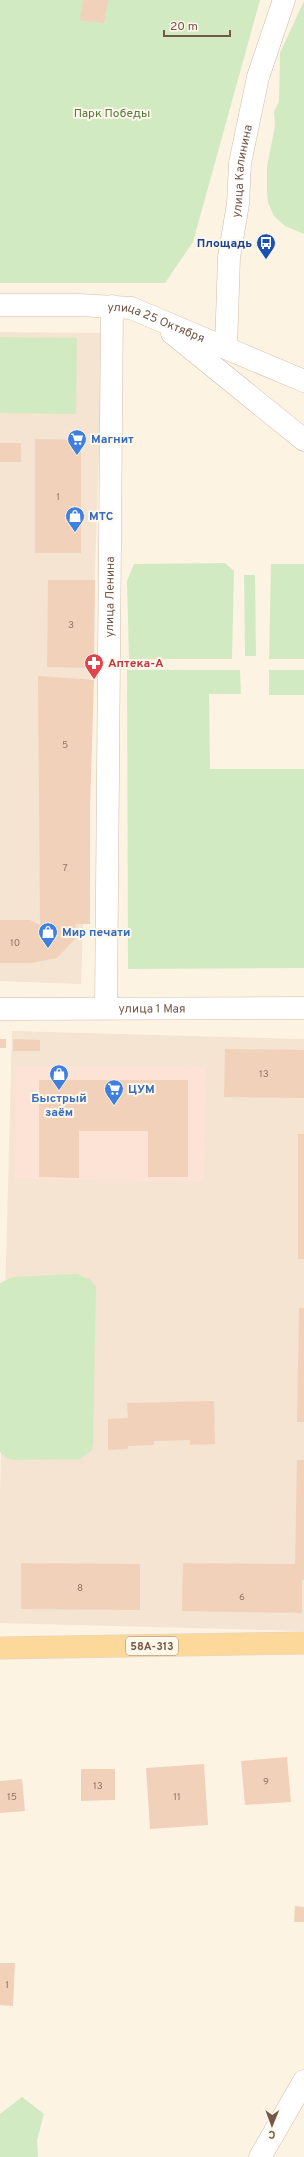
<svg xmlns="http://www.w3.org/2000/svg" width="304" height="2157" font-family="Overpass,sans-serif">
	<rect width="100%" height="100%" fill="#fdf3e3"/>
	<g fill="#f4e4d1">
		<path d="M0,332l103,1 -22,651 -81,-3z"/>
		<path d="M12,1031l292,8v592l-304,-8v-128z"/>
	</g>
	<path fill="#fde2d6" d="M16,1066l189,1 -1,115 -189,-3z"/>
	<g fill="#d2eac1">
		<path d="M0,0h260l-67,242 -28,41h-165z"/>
		<path d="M304,1v233l-19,-8 -11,-10 -6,-13 -1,-12v-24l8,-41 -1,-14 5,-11 1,-48z"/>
		<path d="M0,337l77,1 -1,76 -76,-1z"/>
		<path d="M225,563l9,8 -2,88h-103l-2,-78 7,-17z"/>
		<path d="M271,564h33v95h-35z"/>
		<path d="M244,575h11l1,81h-11z"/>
		<path d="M127,670h113l1,24h-32l1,75h94v199l-176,1z"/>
		<rect x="269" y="670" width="35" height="25"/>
		<path d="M77,1274l14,6 5,7 -3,156 -1,7 -12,9 -67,1 -7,-2 -6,-6v-169l13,-6z"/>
		<path d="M22,2097l22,17 -7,26 1,17h-38v-43z"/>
	</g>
	<g fill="#f2d1ba">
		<path d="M83,0h25l-4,23 -24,-3z"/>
		<path d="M35,439l46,1v113h-46z"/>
		<rect x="0" y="443" width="21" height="19"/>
		<path d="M48,580h47l-1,88 -47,-1z"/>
		<path d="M38,676l56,4 -4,129v115h-14l-2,16 -17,18 -26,5h-31v-43h30l10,5z"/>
		<rect x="0" y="1039" width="6" height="9"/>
		<path d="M13,1039l27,1v11h-27z"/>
		<path d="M225,1049l79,1v48l-80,-1z"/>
		<path d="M39,1080h149v97h-40v-46h-69v47l-40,-1z"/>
		<rect x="298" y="1134" width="6" height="125"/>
		<path d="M299,1308h5v114h-7z"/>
		<path d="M214,1401l1,43 -25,1v-5l-36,1v4l-26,1v3l-20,1v-31l20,-1 -1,-15z"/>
		<path d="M297,1460h7v120h-2v33l-120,-2 1,-48 112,1z"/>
		<path d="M21,1563l119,1v46l-119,-1z"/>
		<path d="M287,1757l4,45 -46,3 -4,-44z"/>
		<path d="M204,1764l4,61 -58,4 -4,-61z"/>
		<path d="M81,1769h34v31l-34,1z"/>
		<path d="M22,1779l3,32 -25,2v-32z"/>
		<path d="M295,1906l9,1v15h-10z"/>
		<path d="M0,1963h15l-2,43 -13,-1z"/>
	</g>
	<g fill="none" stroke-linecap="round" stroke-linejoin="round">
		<defs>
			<g id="street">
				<path id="s1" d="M226,348l3,-91 9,-53 2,-41 18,-86 26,-77"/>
				<path id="s2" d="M106,1008l6,-702"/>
			</g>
			<g id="secondary">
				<path id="s3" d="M0,305h79l52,3 173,73"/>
				<path d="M172,333l132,107"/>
				<path id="s4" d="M0,1009l304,-1"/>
				<path d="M260,2157l44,-76"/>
			</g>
			<path id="primary" d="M0,1648l304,-5"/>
		</defs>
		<use href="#street" stroke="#d0bcac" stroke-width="23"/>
		<use href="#secondary" stroke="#d3bca9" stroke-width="23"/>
		<use href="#primary" stroke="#dbd4cf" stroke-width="23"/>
		<use href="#street" stroke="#fff" stroke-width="22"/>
		<use href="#secondary" stroke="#fff" stroke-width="22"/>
		<use href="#primary" stroke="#fcd89a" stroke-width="22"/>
	</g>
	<defs>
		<symbol id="bus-pin" viewBox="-11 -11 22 30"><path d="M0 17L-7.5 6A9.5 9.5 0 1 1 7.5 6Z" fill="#1a4fb4" stroke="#fff7e9"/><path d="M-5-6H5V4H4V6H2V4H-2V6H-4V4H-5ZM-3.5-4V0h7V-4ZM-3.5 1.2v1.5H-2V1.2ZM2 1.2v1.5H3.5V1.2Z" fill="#fff"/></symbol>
		<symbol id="supermarket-pin" viewBox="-11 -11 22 30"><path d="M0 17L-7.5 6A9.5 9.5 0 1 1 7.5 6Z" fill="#3f7fe0" stroke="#fff7e9"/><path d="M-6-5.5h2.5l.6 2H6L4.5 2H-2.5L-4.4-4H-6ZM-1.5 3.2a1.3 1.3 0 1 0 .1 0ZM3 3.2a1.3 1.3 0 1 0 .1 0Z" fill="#fff"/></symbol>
		<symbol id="shop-pin" viewBox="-11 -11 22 30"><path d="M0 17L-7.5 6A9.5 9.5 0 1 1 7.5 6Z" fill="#3f7fe0" stroke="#fff7e9"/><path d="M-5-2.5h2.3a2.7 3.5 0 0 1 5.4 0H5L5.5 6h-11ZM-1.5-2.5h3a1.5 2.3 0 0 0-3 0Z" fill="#fff"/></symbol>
		<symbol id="pharmacy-pin" viewBox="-11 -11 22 30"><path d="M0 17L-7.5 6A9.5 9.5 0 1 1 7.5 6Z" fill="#e0444e" stroke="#fff7e9"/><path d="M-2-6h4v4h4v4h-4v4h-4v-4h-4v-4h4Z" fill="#fff"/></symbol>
	</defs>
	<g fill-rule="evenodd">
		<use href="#bus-pin" x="255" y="232" width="22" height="30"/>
		<use href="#supermarket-pin" x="66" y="428" width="22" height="30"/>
		<use href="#shop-pin" x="64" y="505" width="22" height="30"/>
		<use href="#pharmacy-pin" x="83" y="652" width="22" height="30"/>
		<use href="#shop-pin" x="37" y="921" width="22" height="30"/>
		<use href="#shop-pin" x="48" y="1063" width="22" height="30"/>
		<use href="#supermarket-pin" x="103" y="1078" width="22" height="30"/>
	</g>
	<g text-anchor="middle" stroke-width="4" stroke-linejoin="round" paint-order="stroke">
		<g font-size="10" fill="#947664">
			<text x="58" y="500">1</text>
			<text x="71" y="628">3</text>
			<text x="65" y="748">5</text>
			<text x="65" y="871">7</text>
			<text x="15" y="946">10</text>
			<text x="264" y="1077">13</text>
			<text x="80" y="1591">8</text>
			<text x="242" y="1600">6</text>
			<text x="266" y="1785">9</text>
			<text x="98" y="1789">13</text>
			<text x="12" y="1800">15</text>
			<text x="177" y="1800">11</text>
			<text x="7" y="1988">1</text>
		</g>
		<rect fill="#fff7e9" stroke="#9e8878" stroke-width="1" x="126" y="1637" width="52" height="18" rx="3"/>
		<g font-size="11" font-weight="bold" fill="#755848">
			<text x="152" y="1650">58А-313</text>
		</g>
		<g font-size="12" fill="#527b40" stroke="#fff7e9">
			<text x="112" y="117">Парк Победы</text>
		</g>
		<g font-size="12" fill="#755848" stroke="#fff7e9">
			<text dy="4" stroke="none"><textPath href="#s1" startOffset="178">улица Калинина</textPath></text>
			<text dy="4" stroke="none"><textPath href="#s3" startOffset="159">улица 25 Октября</textPath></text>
			<text dy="4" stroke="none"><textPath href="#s2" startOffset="411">улица Ленина</textPath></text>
			<text dy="4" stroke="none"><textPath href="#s4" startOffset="152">улица 1 Мая</textPath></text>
		</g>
		<g font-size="12" font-weight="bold" fill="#164399" stroke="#fff7e9" text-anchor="end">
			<text x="252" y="247">Площадь</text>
		</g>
		<g font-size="12" font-weight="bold" fill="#366cbe" stroke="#fff7e9" text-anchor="start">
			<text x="91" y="443">Магнит</text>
			<text x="89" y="520">МТС</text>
			<text x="62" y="936">Мир печати</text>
			<text x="128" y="1093">ЦУМ</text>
			<text x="59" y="1102" text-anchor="middle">Быстрый<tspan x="59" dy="14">заём</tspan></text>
		</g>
		<g font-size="12" font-weight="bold" fill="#be3a42" stroke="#fff7e9" text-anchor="start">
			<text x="108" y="667">Аптека-А</text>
		</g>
	</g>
	<g transform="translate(272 2125) rotate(181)" stroke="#fff7e9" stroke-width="3" paint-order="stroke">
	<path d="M0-3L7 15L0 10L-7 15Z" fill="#755848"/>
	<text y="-6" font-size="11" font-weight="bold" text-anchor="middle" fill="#755848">С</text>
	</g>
	<path d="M164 30v6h66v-6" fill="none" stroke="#755848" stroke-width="2"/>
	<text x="170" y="30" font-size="12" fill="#755848" stroke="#fff7e9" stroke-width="3" paint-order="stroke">20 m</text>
</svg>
